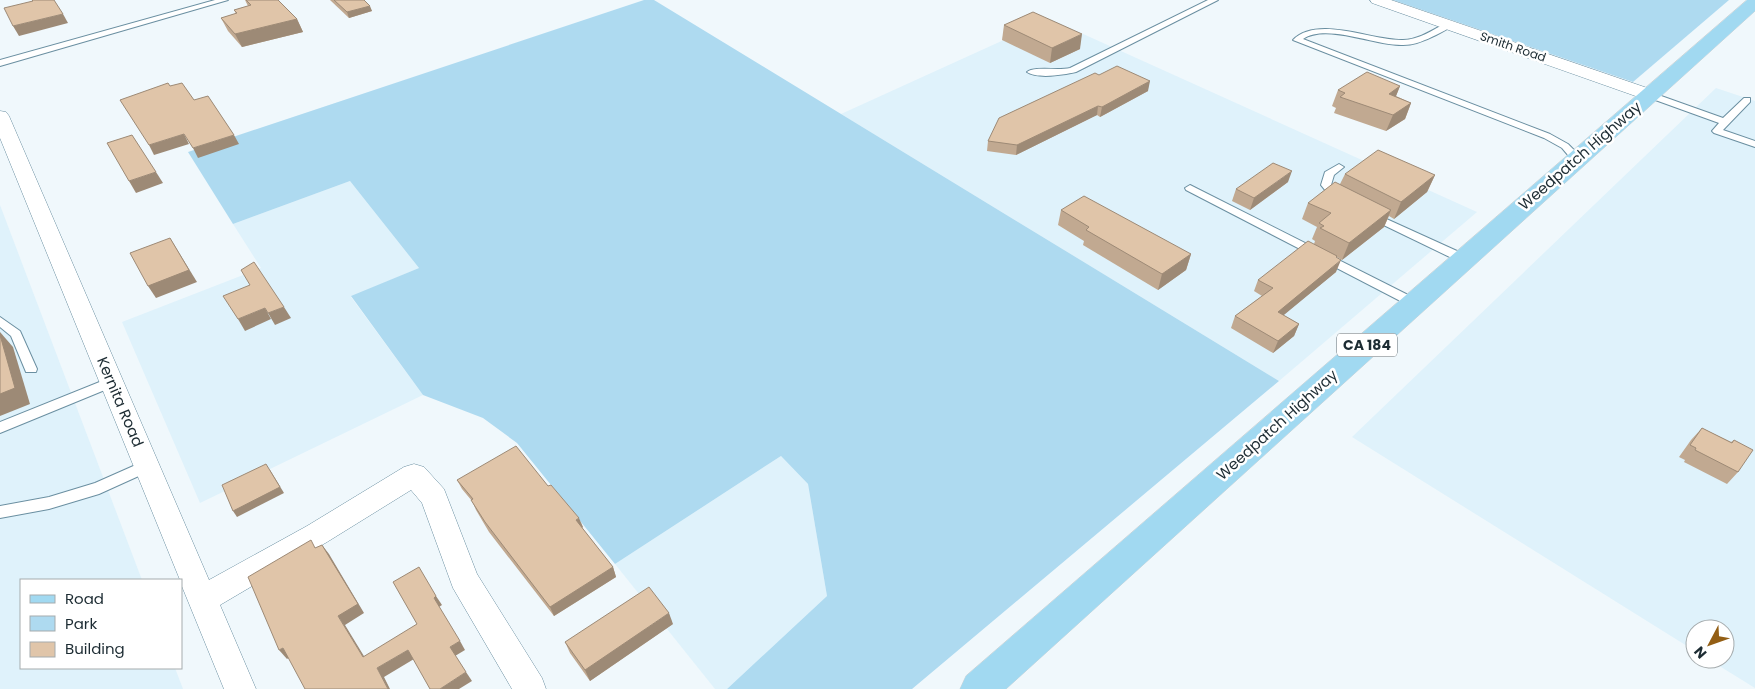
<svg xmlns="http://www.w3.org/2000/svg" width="1755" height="689" font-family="Poppins,sans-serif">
	<rect width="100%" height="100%" fill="#f0f8fc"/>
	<g fill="#dff2fb">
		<path d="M1050,19l427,193 -198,169 -438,-267z"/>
		<path d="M1716,88l39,13v587l-47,-29h17v-30h-30v22l-343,-214z"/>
		<path d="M350,181l69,87 -68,29 72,98 -223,108 -78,-181 139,-54 -28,-44z"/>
		<path d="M0,205l142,375h-121v88h154l8,21h-183z"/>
		<path d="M781,456l27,28 19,112 -100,93h-12l-100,-125z"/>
	</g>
	<g fill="#aedaf0">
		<path d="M644,0h10l625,381 -367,308h-185l100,-93 -19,-112 -27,-28 -166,108 -98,-121 -34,-25 -60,-23 -72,-99 68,-28 -69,-87 -117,43 -45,-72z"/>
		<path d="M1393,0h336l-96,82z"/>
	</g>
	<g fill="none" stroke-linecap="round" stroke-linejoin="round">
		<defs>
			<g id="lane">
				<path d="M215,0h13l-228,66v-6z"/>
				<path d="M1208,0h10l-142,72c-12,3 -39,7 -49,0 8,-6 31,-1 43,-4z"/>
				<path d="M1446,23l7,2c-5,4 -11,7 -17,10 -10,5 -21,10 -33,10 -28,1 -76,-22 -100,-6l247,95 18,10 13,13v4h-8l-11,-13 -18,-10 -251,-98c25,-25 79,1 110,0 15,0 30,-10 43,-17z"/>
				<path d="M1650,92l73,26 21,-20h6v4l-27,28 32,11v6l-41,-14 -2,-2 7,-8 -72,-26 -2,-2z"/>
				<path d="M1339,164l5,3 -10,8 -3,10 12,14 -5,3 -4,-1 -13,-16 4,-13z"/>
				<path d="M1190,185l228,115 2,3 -6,4 -4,-1 -224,-116 -1,-2z"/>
				<path d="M1371,212l97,44 2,3 -2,3h-8l-93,-45 -1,-2 1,-2z"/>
				<path d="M0,317l20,14 17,38 -1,3h-10l-15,-36 -11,-9z"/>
				<path d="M112,377l5,2 2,3 -2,3 -117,48v-11z"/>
				<path d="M147,460l5,2 2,4 -2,4 -53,24 -50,15 -49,9v-12l49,-9 46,-14z"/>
			</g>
			<g id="street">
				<path d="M1370,0h21l265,91 3,4 -3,4 -6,1 -6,-1 -272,-96z"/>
				<path d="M0,111l6,1 3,4 200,464 98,-54 97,-59 10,-3 10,3 20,22 33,85 65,104 4,11h-34l-59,-101 -31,-85 -11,-13 -84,52 -107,63 36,84h-32l-43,-105v-4h-1l-180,-442z"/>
			</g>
			<path id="primary" d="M1747,0h8v11l-749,678h-46l6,-13z"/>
		</defs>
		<use href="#lane" stroke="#6a8fa1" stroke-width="2"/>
		<use href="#street" stroke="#6a8fa1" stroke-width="1"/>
		<use href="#primary" stroke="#d2d5d6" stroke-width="1"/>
		<use href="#lane" fill="#fff" fill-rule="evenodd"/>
		<use href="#street" fill="#fff" fill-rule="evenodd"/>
		<use href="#primary" fill="#a1d9f1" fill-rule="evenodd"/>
	</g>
	<g fill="#c1a991">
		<path d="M245,0h33l19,19 6,13 -61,15 -14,-16 -7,-13 15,-4 -2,-4 14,-4z"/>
		<path d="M330,0h34l8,11 -23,7z"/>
		<path d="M1004,25l76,24 -30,14 -48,-23z"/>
		<path d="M1099,75l49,16 -48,26 -3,-2 -81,40 -29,-4 1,-10z"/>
		<path d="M1400,86l-4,10 15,7 -6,16 -19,12 -52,-18 2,-5 -4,-2 6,-16z"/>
		<path d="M1345,174l90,1 -8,17 -33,27 -5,-3 -5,11 -42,33 -5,-3 -1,15 -53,43 16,9 -5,12 -21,17 -42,-25 4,-12 27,-20 -8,-5 4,-11 56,-36 1,-3 -3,-2 5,-12 -15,-8 6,-16 32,-19z"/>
		<path d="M1288,182l-38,28 -18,-9 4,-12z"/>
		<path d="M1061,210l130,44 -5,16 -28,20 -75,-45 1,-4 -26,-16z"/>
		<path d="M1702,428l29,14 3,-2 4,32 -11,12 -43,-22 1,-2 -6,-3 12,-17z"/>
		<path d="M457,480l126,47 -1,1 31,39 3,10 -62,39 -65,-84 -13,-22 -4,-9 -10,-12z"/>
		<path d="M673,624l-83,57 -20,-28 -5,-11z"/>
	</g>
	<g fill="#9d8a76">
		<path d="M370,6l2,5 -23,7 -2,-6z"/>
		<path d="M63,14l5,9 -49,13 -6,-10z"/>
		<path d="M297,19l6,13 -61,15 -7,-13z"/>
		<path d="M1082,34l-2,15 -30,14 2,-15z"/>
		<path d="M1150,81l-2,10 -48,26 2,-10z"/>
		<path d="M1400,86l-6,15 -5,-7z"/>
		<path d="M1411,103l-6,16 -19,12 7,-16z"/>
		<path d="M1098,106l-1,9 -81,40 1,-10z"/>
		<path d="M184,134l5,10 -35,11 -5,-10z"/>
		<path d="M234,135l5,9 -41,14 -5,-10z"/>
		<path d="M1292,171l-4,11 -38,28 4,-12z"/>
		<path d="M156,172l7,11 -27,10 -7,-12z"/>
		<path d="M1435,175l-8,17 -33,27 7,-17z"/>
		<path d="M1391,210l-7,17 -42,33 7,-17z"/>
		<path d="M170,238l27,44 -41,16 -8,-12z"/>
		<path d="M1191,254l-5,16 -28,20 4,-16z"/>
		<path d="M1337,256l-5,12 9,-8 -5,12 -63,52 5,-12z"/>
		<path d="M284,307l7,11 -16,7 -7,-12z"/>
		<path d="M265,308l6,11 -26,12 -7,-12z"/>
		<path d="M1299,324l-5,12 -21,17 5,-12z"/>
		<path d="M0,332l13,15 17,57 -30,12z"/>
		<path d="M270,470l14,23 -47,24 -4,-6z"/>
		<path d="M579,518l4,9 -3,2 -4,-9z"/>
		<path d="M322,545l7,9 35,59 -19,12 25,41 -7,-9 -25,-41z"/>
		<path d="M613,567l3,10 -62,39 -4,-9z"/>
		<path d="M436,596l6,9 -3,2 -5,-9z"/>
		<path d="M669,613l4,11 -83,57 -5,-11z"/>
		<path d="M460,641l5,9 -10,6 -5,-9z"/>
		<path d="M283,648l7,9 -3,2 -8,-9z"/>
		<path d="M408,650l6,9 -30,18 6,12h-2l-11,-21z"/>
		<path d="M466,672l6,9 -13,8h-19z"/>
	</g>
	<g fill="#e0c5a9" stroke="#9d8a76">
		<path d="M32,0h22l9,14 -50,12 -9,-18 29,-7z"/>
		<path d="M246,0h32l19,19 -62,15 -14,-16 16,-5 -3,-3 17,-5z"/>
		<path d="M334,0h30l6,6 -23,6z"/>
		<path d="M1033,12l49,22 -30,14 -48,-23z"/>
		<path d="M1117,66l33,15 -48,26 -4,-1 -81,39 -29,-4 11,-23 96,-45 4,2z"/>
		<path d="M1367,72l33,14 -11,8 22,9 -18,12 -53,-18 5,-4 -7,-3z"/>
		<path d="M168,83l2,3 12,-3 12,17 14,-4 26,39 -41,13 -9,-14 -35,11 -29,-45z"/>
		<path d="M132,135l24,37 -27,9 -22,-38z"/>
		<path d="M1378,150l57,25 -34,27 -56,-28z"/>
		<path d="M1273,163l19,8 -38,27 -18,-9z"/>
		<path d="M1335,182l56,28 -42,33 -29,-15 4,-2 -5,-3 12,-10 -23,-10z"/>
		<path d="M1084,196l107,58 -29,20 -76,-44 3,-3 -28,-17z"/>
		<path d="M170,238l19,32 -41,16 -18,-33z"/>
		<path d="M1308,241l29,15 -1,1 5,3 -63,52 21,12 -21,17 -43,-25 38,-28 -15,-8z"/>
		<path d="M254,262l30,45 -16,6 -3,-5 -27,11 -15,-23 27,-11 -9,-15z"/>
		<path d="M0,335l15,53 -15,6z"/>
		<path d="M1702,428l30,15 2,-3 19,10 -15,22 -43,-22 1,-2 -6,-3z"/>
		<path d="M516,446l32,40 3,-1 28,33 -3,2 37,47 -63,40 -65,-85 -14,-22 2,-1 -16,-19z"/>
		<path d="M266,464l14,23 -47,24 -11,-26z"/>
		<path d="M311,540l4,8 7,-3 36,59 -20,12 25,41 54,-33 -24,-42 26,-15 17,29 -2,2 26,43 -10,6 16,25 -26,17h-10l-22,-39 -31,18 11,21h-83l-22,-41 -4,2 -31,-73z"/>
		<path d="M649,587l20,26 -84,57 -20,-28z"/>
	</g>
	<g text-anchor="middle" stroke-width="5" stroke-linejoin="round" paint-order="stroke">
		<g font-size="12" fill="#1d2c33" stroke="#fff">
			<text transform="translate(1513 47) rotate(19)" y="4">Smith Road</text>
		</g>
		<rect fill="#fff" stroke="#616b70" stroke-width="1" x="1337" y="333.5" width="60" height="23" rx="4"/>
		<g font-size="14" font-weight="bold" fill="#1d2c33">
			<text x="1367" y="350">CA 184</text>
		</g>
		<g font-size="15" fill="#1d2c33" stroke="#fff">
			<text transform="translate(1580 156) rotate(-41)" y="5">Weedpatch Highway</text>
			<text transform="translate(120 402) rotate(67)" y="5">Kernita Road</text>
			<text transform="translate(1277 425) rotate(-42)" y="5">Weedpatch Highway</text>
		</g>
	</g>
	<rect x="20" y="579" width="162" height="90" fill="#ffffff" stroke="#a5abad"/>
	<rect x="30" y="595" width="25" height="8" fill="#a1d9f1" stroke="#a5abad"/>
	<text x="65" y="604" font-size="15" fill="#1d2c33">Road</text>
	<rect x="30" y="616" width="25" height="15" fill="#aedaf0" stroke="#a5abad"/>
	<text x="65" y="629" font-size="15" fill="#1d2c33">Park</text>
	<rect x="30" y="642" width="25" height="15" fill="#e0c5a9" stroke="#a5abad"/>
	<text x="65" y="654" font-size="15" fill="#1d2c33">Building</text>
	<g transform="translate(1710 644) rotate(229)"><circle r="24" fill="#ffffff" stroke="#a5abad"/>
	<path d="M0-4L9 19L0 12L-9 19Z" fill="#935e14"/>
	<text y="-8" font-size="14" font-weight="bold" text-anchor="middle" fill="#1d2c33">N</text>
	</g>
</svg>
